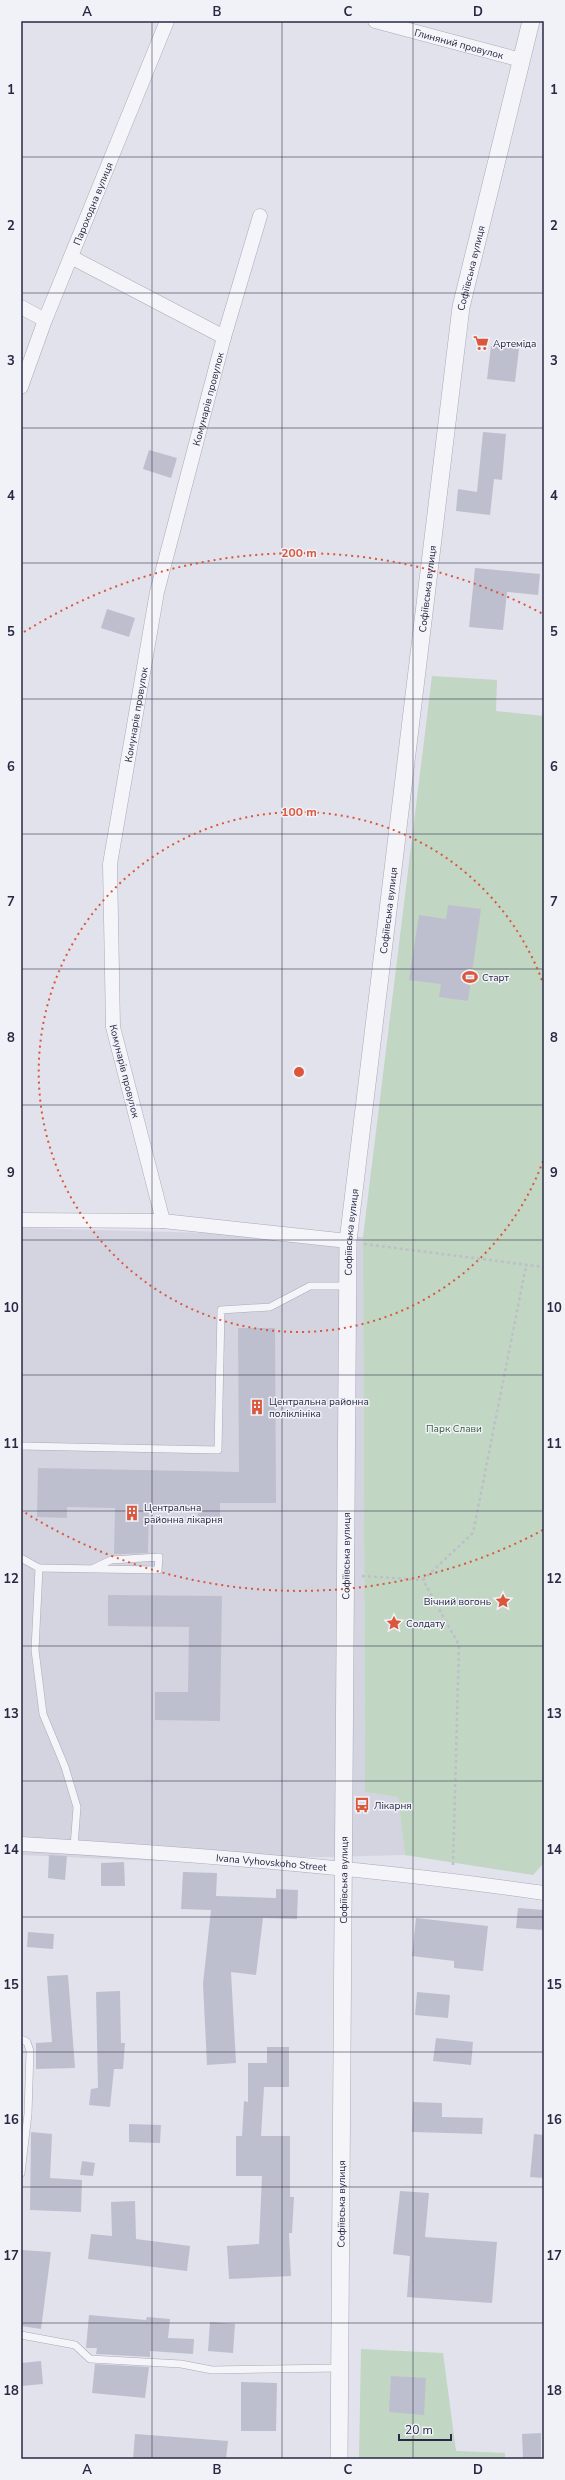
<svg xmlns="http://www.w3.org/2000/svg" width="565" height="2480" font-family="'Nunito Sans',sans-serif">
	<rect width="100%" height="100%" fill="#e1e2eb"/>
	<path fill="#d3d4e0" d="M21,1228l342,9 2,555 33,5 7,58 -249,6 -135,-6z"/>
	<g fill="#c1d6c3">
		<path d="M432,676l65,4 -1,31 48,5v1147l-11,12 -128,-20 -7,-58 -33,-5 -2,-555z"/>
		<path d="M361,2349l82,4 13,98 49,2v6h-146z"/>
	</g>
	<g fill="#bebfce">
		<path d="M491,346l28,3 -4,33 -28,-3z"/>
		<path d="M483,432l23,2 -4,46 -8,-1 -4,36 -34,-4 2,-22 19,3z"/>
		<path d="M149,450l28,8 -6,20 -28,-9z"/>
		<path d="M475,568l65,6 -2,21 -31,-3 -4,38 -34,-3z"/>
		<path d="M107,609l28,9 -6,19 -28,-9z"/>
		<path d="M448,905l33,4 -13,92 -29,-4 2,-13 -32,-4 10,-65 27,4z"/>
		<path d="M238,1328h37l1,175h-56v15h-22v-12l-49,-1 -1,48 -25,1h-9l1,-46 -48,-1v11l-30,-1 1,-49 201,4z"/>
		<path d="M108,1595l114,1 -2,125 -65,-1v-28h33l1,-65 -81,-1z"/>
		<path d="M49,1855l18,1 -2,24 -17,-2z"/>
		<path d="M124,1862l1,24h-24v-23z"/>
		<path d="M183,1872l34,1 -1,23 60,2v-9l22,1 -1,29 -34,-1 -7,57 -25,-3 5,91 -29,2 -4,-81 8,-74 -30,-1z"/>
		<path d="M518,1908l26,2v20l-28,-2z"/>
		<path d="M416,1918l72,8 -5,45 -29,-3v-7l-42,-5z"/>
		<path d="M28,1932l26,2 -1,15 -26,-2z"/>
		<path d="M68,1975l7,93 -39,1v-26l16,-1 -5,-66z"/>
		<path d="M120,1991l1,52h4l-2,26h-9l-4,38 -21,-2 2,-16 7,-1 -2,-96z"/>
		<path d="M417,1992l33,3 -2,23 -33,-3z"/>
		<path d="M436,2038l37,4 -2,23 -38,-4z"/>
		<path d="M267,2047h22v40h-25l-3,49h29v61h4l-2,36h-3l2,43 -62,3 -2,-33 32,-2 3,-68h-26v-40h6l2,-35 4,1v-39h19z"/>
		<path d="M413,2102l29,1v14l41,1 -1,16 -70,-2z"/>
		<path d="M129,2124l32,1 -1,18 -31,-1z"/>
		<path d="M31,2132l21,2 -2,44 32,2 -1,32 -51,-2z"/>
		<path d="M534,2134l10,1v43l-14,-1z"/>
		<path d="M82,2161l13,2 -2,13 -13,-1z"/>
		<path d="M400,2191l29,2 -4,44 72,5 -5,61 -85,-6 3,-41 -17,-2z"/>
		<path d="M135,2201l1,38 54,7 -3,25 -99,-12 3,-25 21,2 -1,-34z"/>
		<path d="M22,2250l29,2 -10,77 -20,-3z"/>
		<path d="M89,2315l57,5 1,-3 23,2 -2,19 26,1 -1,15 -43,-3v6l-54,-3 1,-6h-11z"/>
		<path d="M210,2322l25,2 -2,29 -25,-2z"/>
		<path d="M41,2361l2,23 -22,2v-23z"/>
		<path d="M95,2364l54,3 -4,31 -53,-5z"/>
		<path d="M391,2376l35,2 -2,37 -35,-3z"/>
		<path d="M241,2382l36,1 -1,48h-35z"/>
		<path d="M541,2433v26h-18l-1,-25z"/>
		<path d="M135,2434l93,7 -2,18h-93z"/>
	</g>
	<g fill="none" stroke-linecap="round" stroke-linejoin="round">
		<defs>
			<g id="service">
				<path d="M21,1446l197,4 3,-140 49,-3 40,-21h38"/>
				<path d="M21,1558l18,10 -4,82 8,64 22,53 12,40 -3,40"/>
				<path d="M39,1568l119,2 1,-13 -48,3 -17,8"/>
				<path d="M21,2039l6,3 3,9 -2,63 -7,59"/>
				<path d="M21,2335l54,10 15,14 91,5 31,6 127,-2"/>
			</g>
			<g id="minor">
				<path id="s1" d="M375,21l146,39"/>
				<path d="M71,257l153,80"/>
				<path d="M21,307l24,13"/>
				<path id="s2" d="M21,387l24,-67 122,-299"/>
				<path d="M21,1220l142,1 185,20"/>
				<path id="s3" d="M163,1221l-50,-194 -3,-163 47,-272 67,-255 36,-121"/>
				<path id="s4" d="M21,1844c175,10 350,24 523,49"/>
			</g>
			<g id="tertiary">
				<path id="s5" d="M339,2459l9,-1218 113,-934 70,-286"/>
			</g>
		</defs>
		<use href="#service" stroke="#aaaab9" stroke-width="8"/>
		<use href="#minor" stroke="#aaaab9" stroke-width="15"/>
		<use href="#tertiary" stroke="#aaaab9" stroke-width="18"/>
		<g stroke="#bfbfca" stroke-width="2.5" stroke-dasharray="3 3" stroke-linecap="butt">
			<path d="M364,1244l180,23"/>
			<path d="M362,1576l61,4"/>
			<path d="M453,1865l6,-220 -36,-65 50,-47 53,-267"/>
		</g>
		<use href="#service" stroke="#f4f4f9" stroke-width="7"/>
		<use href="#minor" stroke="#f4f4f9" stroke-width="14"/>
		<use href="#tertiary" stroke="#f4f4f9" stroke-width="17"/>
	</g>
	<path fill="none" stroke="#282944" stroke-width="1" stroke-opacity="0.55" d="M152,21v2438M282,21v2438M413,21v2438M21,157h523M21,293h523M21,428h523M21,563h523M21,699h523M21,834h523M21,969h523M21,1105h523M21,1240h523M21,1375h523M21,1511h523M21,1646h523M21,1781h523M21,1917h523M21,2052h523M21,2187h523M21,2323h523"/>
	<g fill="none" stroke="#da573c" stroke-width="2" stroke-dasharray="2 4">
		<path d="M543 1161A260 260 0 1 1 543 983"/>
		<path d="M543 1530A519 519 0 0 1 24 1512M24 632A519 519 0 0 1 543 614"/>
	</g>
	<defs>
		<symbol id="supermarket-bare" viewBox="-9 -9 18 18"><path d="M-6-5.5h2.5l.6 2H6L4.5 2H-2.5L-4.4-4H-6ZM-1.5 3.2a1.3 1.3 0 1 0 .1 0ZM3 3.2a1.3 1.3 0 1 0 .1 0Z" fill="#da573c" stroke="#f1f2f8" stroke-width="2.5" paint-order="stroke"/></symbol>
		<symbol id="stadium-bare" viewBox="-9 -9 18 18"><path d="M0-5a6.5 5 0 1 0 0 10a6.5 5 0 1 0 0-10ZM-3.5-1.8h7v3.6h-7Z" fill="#da573c" stroke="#f1f2f8" stroke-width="2.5" paint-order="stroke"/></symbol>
		<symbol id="building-bare" viewBox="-9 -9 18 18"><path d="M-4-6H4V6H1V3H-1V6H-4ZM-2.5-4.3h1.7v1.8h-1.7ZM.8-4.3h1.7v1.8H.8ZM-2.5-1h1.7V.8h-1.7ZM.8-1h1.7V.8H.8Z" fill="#da573c" stroke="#f1f2f8" stroke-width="2.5" paint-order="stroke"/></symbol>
		<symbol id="sight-bare" viewBox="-9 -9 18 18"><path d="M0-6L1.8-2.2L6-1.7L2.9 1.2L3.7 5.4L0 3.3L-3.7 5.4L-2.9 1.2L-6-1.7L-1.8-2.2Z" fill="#da573c" stroke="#f1f2f8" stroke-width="2.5" paint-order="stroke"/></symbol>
		<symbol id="bus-bare" viewBox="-9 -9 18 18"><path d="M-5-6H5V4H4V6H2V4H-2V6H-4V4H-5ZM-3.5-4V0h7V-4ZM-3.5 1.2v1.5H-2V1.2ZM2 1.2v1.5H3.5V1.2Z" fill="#da573c" stroke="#f1f2f8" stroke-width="2.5" paint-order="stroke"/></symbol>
	</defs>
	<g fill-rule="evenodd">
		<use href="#supermarket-bare" x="470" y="332" width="22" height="22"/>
		<use href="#stadium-bare" x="459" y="966" width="22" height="22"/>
		<use href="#building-bare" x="246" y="1396" width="22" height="22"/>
		<use href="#building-bare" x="121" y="1502" width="22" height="22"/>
		<use href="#sight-bare" x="492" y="1590" width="22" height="22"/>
		<use href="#sight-bare" x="383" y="1612" width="22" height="22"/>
		<use href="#bus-bare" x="351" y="1794" width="22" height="22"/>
	</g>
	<g text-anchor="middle" stroke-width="3" stroke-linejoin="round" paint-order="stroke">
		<g font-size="10" fill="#282944" stroke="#f1f2f8">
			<text dy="4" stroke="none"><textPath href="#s1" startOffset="87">Глиняний провулок</textPath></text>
			<text dy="4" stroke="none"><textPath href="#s2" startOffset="197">Пароходна вулиця</textPath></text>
			<text dy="4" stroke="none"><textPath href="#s5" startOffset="2199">Софіївська вулиця</textPath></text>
			<text dy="4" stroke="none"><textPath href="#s3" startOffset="839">Комунарів провулок</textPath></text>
			<text dy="4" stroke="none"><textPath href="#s5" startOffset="1875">Софіївська вулиця</textPath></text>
			<text dy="4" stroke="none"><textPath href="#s3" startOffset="515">Комунарів провулок</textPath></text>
			<text dy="4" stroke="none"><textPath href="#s5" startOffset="1551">Софіївська вулиця</textPath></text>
			<text transform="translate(125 1071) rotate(76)" y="4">Комунарів провулок</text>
			<text dy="4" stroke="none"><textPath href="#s5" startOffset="1227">Софіївська вулиця</textPath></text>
			<text dy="4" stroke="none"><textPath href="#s5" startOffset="903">Софіївська вулиця</textPath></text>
			<text dy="4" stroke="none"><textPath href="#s4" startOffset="251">Ivana Vyhovskoho Street</textPath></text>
			<text dy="4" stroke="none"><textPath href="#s5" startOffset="579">Софіївська вулиця</textPath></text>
			<text dy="4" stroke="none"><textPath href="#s5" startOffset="255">Софіївська вулиця</textPath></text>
		</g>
		<g font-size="10" fill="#282944" stroke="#f1f2f8" text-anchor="start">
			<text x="493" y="347">Артеміда</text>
			<text x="482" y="981">Старт</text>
			<text x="269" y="1405">Центральна районна<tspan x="269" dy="12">поліклініка</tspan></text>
			<text x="144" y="1511">Центральна<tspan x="144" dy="12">районна лікарня</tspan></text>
			<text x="491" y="1605" text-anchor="end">Вічний вогонь</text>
			<text x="406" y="1627">Солдату</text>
			<text x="374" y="1809">Лікарня</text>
		</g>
		<g font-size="10" fill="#34613a" stroke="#f1f2f8">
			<text x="454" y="1432">Парк Слави</text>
		</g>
	</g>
	<circle cx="299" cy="1072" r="6" fill="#da573c" stroke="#f1f2f8" stroke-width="2"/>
	<g font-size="12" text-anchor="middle" font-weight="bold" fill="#da573c" stroke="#f1f2f8" stroke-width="3" stroke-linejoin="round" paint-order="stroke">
		<text x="299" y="557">200 m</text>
		<text x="299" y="816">100 m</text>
	</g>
	<rect width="565" height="2480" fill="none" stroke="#f1f2f8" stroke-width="44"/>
	<path d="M399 2434v6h52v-6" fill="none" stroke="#282944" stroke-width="2"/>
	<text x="405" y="2434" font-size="12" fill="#282944" stroke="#f1f2f8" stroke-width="3" paint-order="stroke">20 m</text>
	<rect x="22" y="22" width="521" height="2436" fill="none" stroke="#282944" stroke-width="1.5"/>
	<g font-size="13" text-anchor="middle" font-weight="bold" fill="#282944">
		<text x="87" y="16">A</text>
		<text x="217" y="16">B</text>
		<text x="348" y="16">C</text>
		<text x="478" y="16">D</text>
		<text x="11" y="94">1</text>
		<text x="554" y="94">1</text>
		<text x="11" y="230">2</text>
		<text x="554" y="230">2</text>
		<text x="11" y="365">3</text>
		<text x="554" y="365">3</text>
		<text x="11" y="500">4</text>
		<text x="554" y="500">4</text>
		<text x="11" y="636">5</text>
		<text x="554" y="636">5</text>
		<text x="11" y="771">6</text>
		<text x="554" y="771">6</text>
		<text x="11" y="906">7</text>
		<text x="554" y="906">7</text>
		<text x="11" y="1042">8</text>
		<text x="554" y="1042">8</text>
		<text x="11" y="1177">9</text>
		<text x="554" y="1177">9</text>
		<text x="11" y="1312">10</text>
		<text x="554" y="1312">10</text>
		<text x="11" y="1448">11</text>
		<text x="554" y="1448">11</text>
		<text x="11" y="1583">12</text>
		<text x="554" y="1583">12</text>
		<text x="11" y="1718">13</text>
		<text x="554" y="1718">13</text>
		<text x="11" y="1854">14</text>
		<text x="554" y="1854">14</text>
		<text x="11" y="1989">15</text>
		<text x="554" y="1989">15</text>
		<text x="11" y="2124">16</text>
		<text x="554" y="2124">16</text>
		<text x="11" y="2260">17</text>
		<text x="554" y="2260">17</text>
		<text x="11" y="2395">18</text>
		<text x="554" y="2395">18</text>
		<text x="87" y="2474">A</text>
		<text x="217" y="2474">B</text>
		<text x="348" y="2474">C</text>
		<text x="478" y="2474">D</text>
	</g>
</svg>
